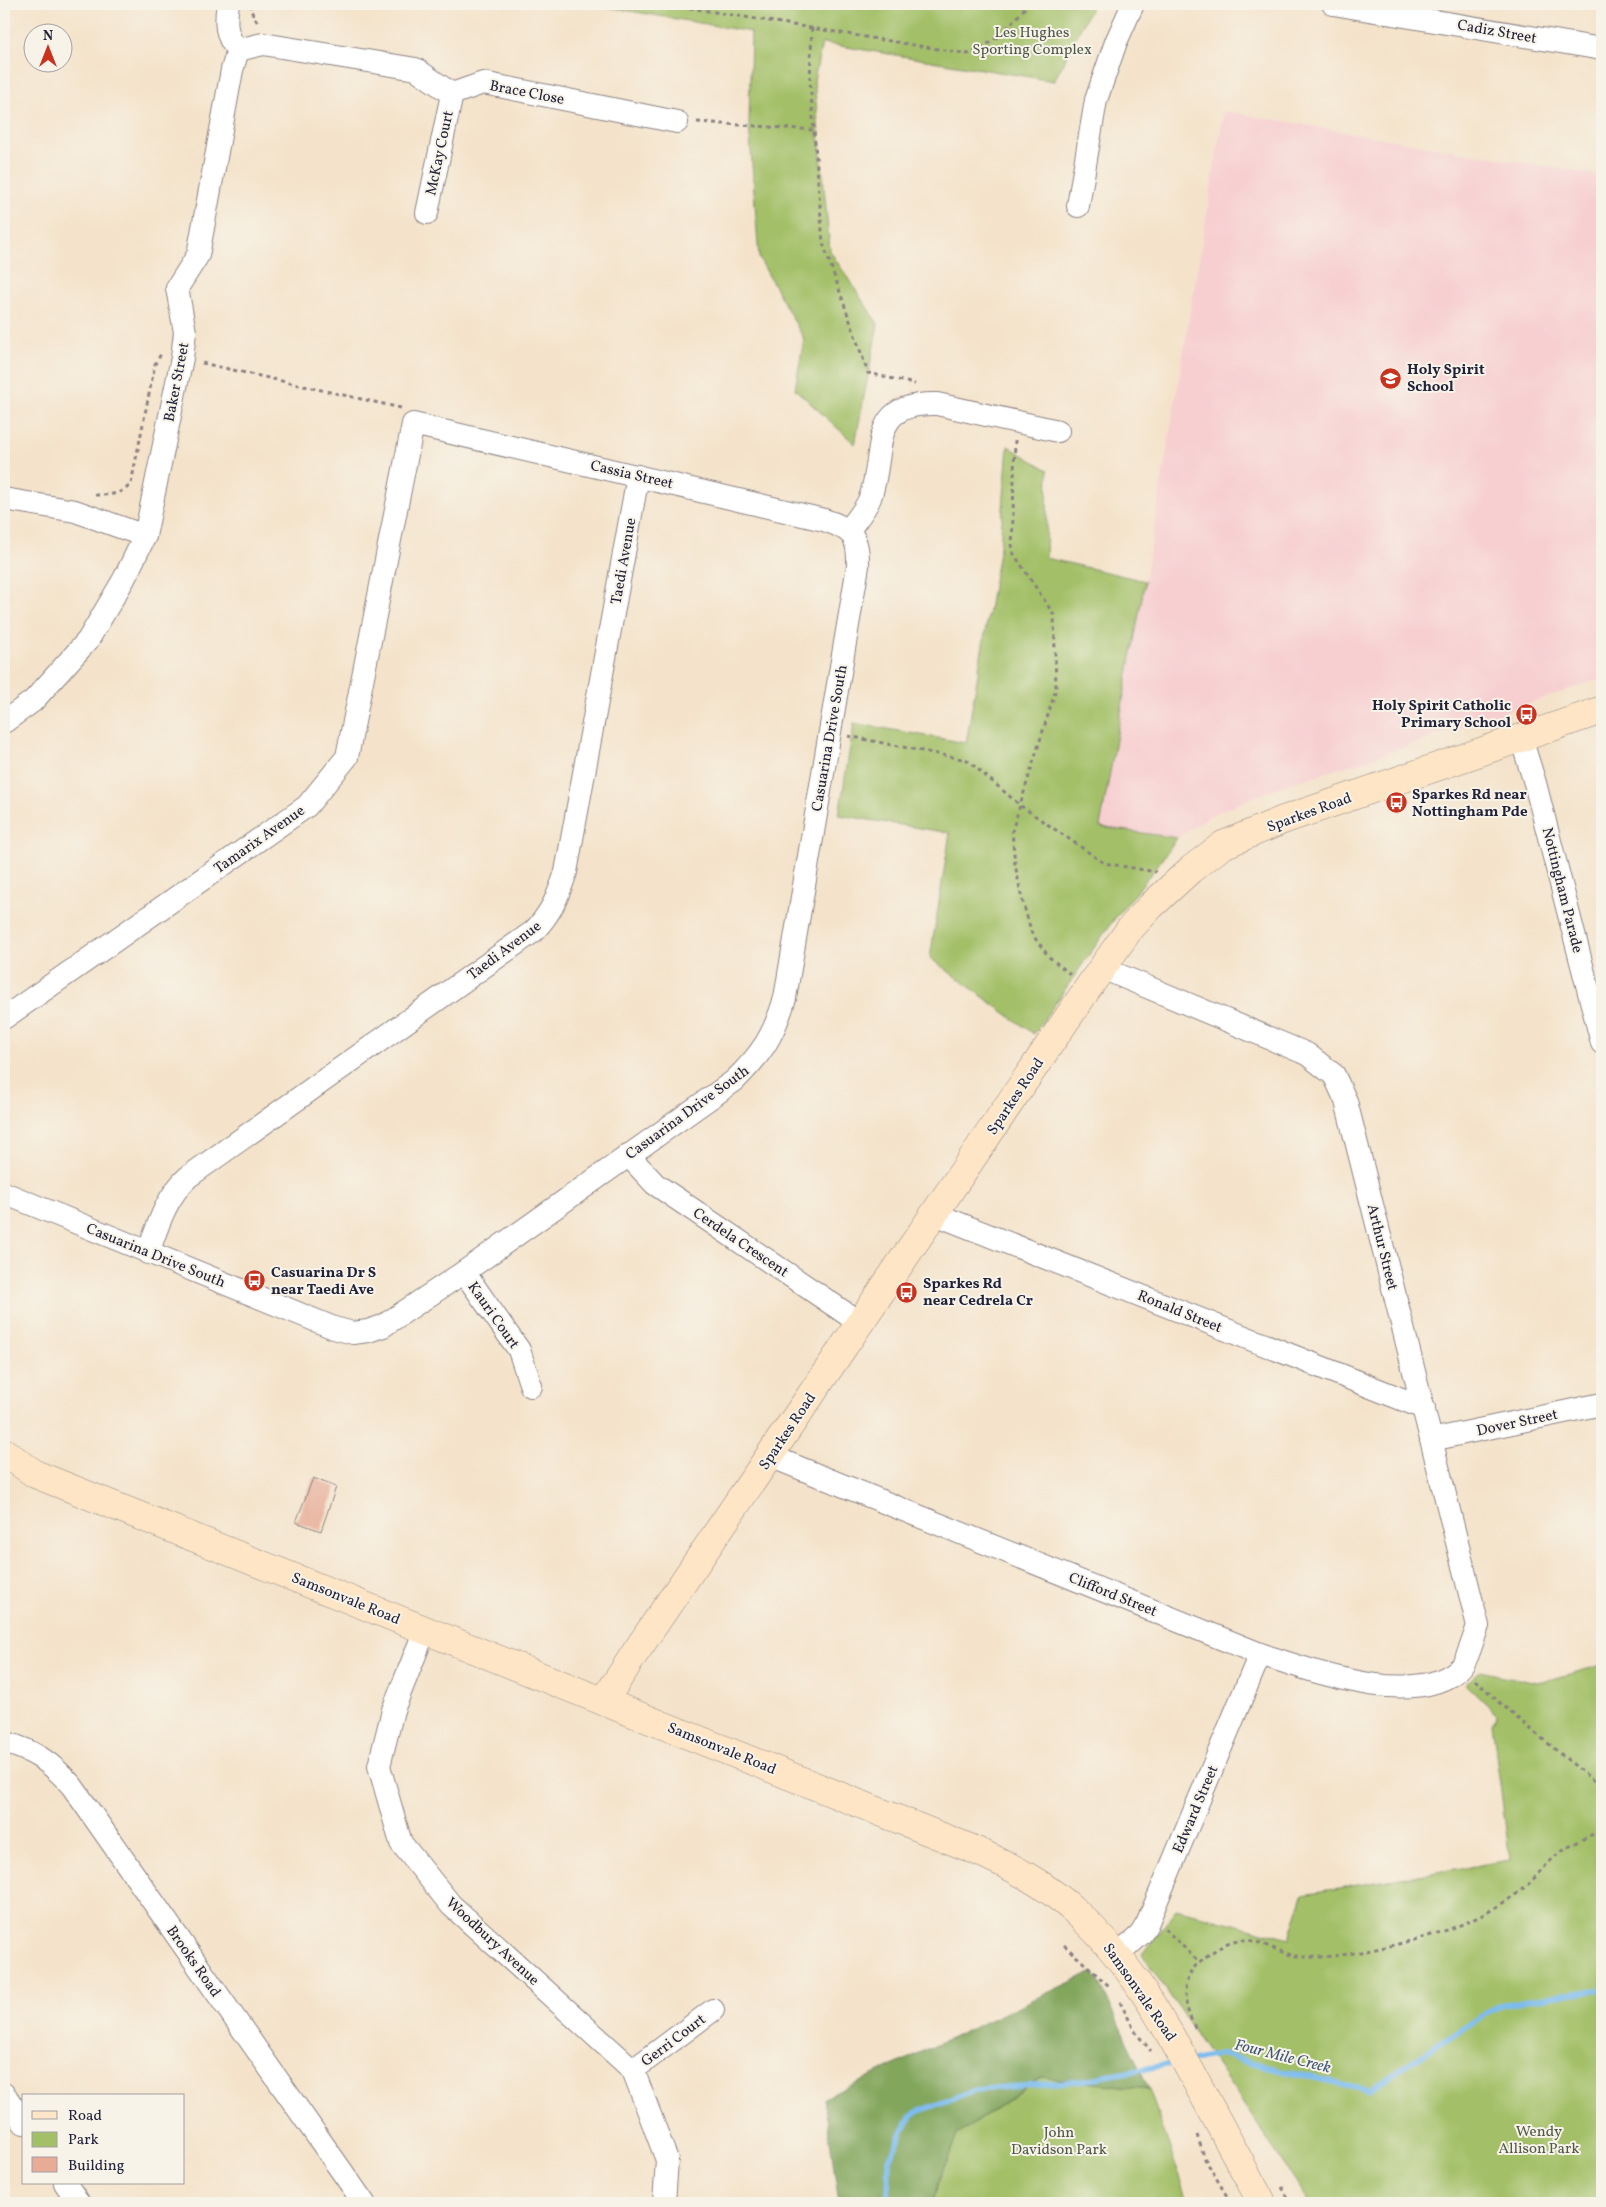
<svg xmlns="http://www.w3.org/2000/svg" width="1606" height="2207" font-family="Vollkorn,serif">
	<rect width="100%" height="100%" fill="#f7f3e8"/>
	<filter id="ink" filterUnits="userSpaceOnUse"><feTurbulence type="fractalNoise" baseFrequency=".02" numOctaves="2"/><feDisplacementMap in="SourceGraphic" scale="10" xChannelSelector="R" yChannelSelector="G"/><feConvolveMatrix kernelMatrix="1 2 1 2 8 2 1 2 1" color-interpolation-filters="sRGB"/></filter>
	<filter id="wash" filterUnits="userSpaceOnUse"><feTurbulence type="fractalNoise" baseFrequency=".0096" numOctaves="4" result="noise"/><feDisplacementMap in="SourceGraphic" scale="20" xChannelSelector="R" yChannelSelector="G"/><feGaussianBlur stdDeviation="1.12" result="paint"/><feColorMatrix in="noise" values="0 0 0 0 0 0 0 0 0 0 0 0 0 0 0 0 0 1.4 0 .05"/><feComposite in="paint" operator="in"/></filter>
	<g filter="url(#wash)">
		<rect width="100%" height="100%" fill="#f4e3ca"/>
		<path fill="#f7cfd1" d="M1224,111l378,65v502l-220,77 -103,32 -67,27 -35,24 -77,-11 45,-246z"/>
		<g fill="#a3c067" stroke="#627151">
			<path d="M590,4h503l-39,77 -232,-38 -8,37 16,171 48,73 -23,120 -60,-55 9,-50 -45,-81 -10,-134 2,-92z"/>
			<path d="M1008,446l40,24 -2,88 99,23 -45,246 77,11 -23,32 -42,52 -78,112 -104,-76 20,-125 -111,-18 15,-92 112,20 34,-197z"/>
			<path d="M1602,1665v538h-292l-168,-249 35,-45 113,30 13,-45 207,-34 -18,-137 5,-9 -31,-30 14,-13 57,12z"/>
			<path d="M1042,2077l107,12 40,114h-258l26,-68z"/>
		</g>
		<path fill="#82a65c" stroke="#52644c" d="M1094,1971l55,118 -108,-12 -84,58 -26,68h-92l-15,-105z"/>
		<g fill="none" stroke-linecap="round" stroke-linejoin="round">
			<g stroke="#7bbcf0" stroke-width="5.5">
				<path d="M1193,2060l27,-6 63,17 86,19 130,-85 103,-16"/>
				<path d="M888,2203l1,-44 23,-45 63,-24 105,-9 96,-18"/>
			</g>
		</g>
		<g id="blocks">
			<path fill="#e7ab96" d="M313,1478l23,9 -15,44 -25,-9z"/>
		</g>
	</g>
	<g filter="url(#ink)">
		<use href="#blocks" fill-opacity="0" stroke="#8b8282" stroke-width="1"/>
		<g fill="none" stroke-linecap="round" stroke-linejoin="round">
			<defs>
				<g id="street">
					<path d="M1333,4l269,45"/>
					<path d="M238,50l25,-6 153,25 36,25 31,-11 194,39"/>
					<path d="M1078,206l18,-106 20,-58 17,-38"/>
					<path d="M427,213l25,-119"/>
					<path d="M4,499l71,12 70,25 37,-178 3,-26 -8,-44 21,-33 34,-185 6,-20c-13,-13 -13,-29 -10,-46"/>
					<path d="M849,530c7,-10 16,-20 21,-32 17,-48 -4,-96 67,-94l121,27"/>
					<path d="M4,722l29,-21 55,-61 36,-61 21,-43"/>
					<path d="M1521,738l14,45 67,260"/>
					<path d="M4,1018l303,-212 40,-49 66,-333 411,96c28,9 35,16 34,46l-73,432c-11,37 -23,56 -51,83l-270,191 -81,54 -15,5 -15,2 -19,-5 -330,-135"/>
					<path d="M628,1155l27,29 205,139"/>
					<path d="M935,1214l489,194"/>
					<path d="M148,1253c10,-28 18,-56 40,-76l346,-246c18,-19 24,-35 32,-59l72,-396"/>
					<path d="M464,1272l55,78 12,36"/>
					<path d="M1431,1440l171,-36"/>
					<path d="M770,1456l490,198c50,16 156,56 200,14 7,-6 14,-32 18,-42l-132,-525 -12,-26 -27,-21 -205,-86"/>
					<path d="M425,1630l-32,80 -14,56 22,77 50,62 182,165 34,90 -3,43"/>
					<path d="M4,1742c30,9 47,20 68,44l292,417"/>
					<path d="M1117,1956l24,-22 6,-10 113,-270"/>
					<path d="M633,2070l80,-60"/>
					<path d="M4,2094l20,29"/>
					<path d="M65,2183l14,20"/>
				</g>
				<g id="secondary">
					<path d="M4,1452l31,22 935,374c39,17 76,36 107,65 52,47 87,109 120,170 22,40 43,80 65,120"/>
					<path d="M604,1701l31,-48 453,-665 41,-58 22,-24 39,-36 33,-25 60,-25 319,-110"/>
				</g>
			</defs>
			<use href="#street" stroke="#8b8282" stroke-width="24"/>
			<use href="#secondary" stroke="#8b8282" stroke-width="29"/>
			<g stroke="#8b8282" stroke-width="3" stroke-dasharray="4 4" stroke-linecap="butt">
				<path d="M251,4l-1,5 9,16"/>
				<path d="M666,4l302,50c25,-9 44,-30 60,-50"/>
				<path d="M812,28l-2,53 13,162 45,130 47,11"/>
				<path d="M697,122l117,8"/>
				<path d="M202,363l199,45"/>
				<path d="M1015,440l-3,111 42,64 2,74 -44,142 3,33 7,35 10,35 17,23 21,17"/>
				<path d="M95,495c14,0 26,0 36,-11l24,-120 6,-10"/>
				<path d="M848,736l119,24 54,46 83,57 52,9"/>
				<path d="M1475,1680l41,37 86,71"/>
				<path d="M1165,1929l34,33"/>
				<path d="M1064,1945l45,41"/>
				<path d="M1120,2002l16,31 15,18"/>
				<path d="M1195,2028c-21,-43 -8,-63 31,-84 22,-12 44,5 65,11 24,6 66,-2 90,-7 40,-9 86,-21 120,-44 9,-5 17,-11 25,-18 13,-11 23,-27 38,-36 10,-7 22,-12 33,-18h5"/>
				<path d="M1197,2135l8,24 26,44"/>
				<path d="M1282,2187l9,16"/>
			</g>
			<use href="#street" stroke="#fff" stroke-width="22"/>
			<use href="#secondary" stroke="#fde5c5" stroke-width="28"/>
		</g>
	</g>
	<defs>
		<symbol id="school-disc" viewBox="-11 -11 22 22"><circle r="9.5" fill="#c8321e" stroke="#f7f3e8"/><path d="M0-5L7-2L0 1L-7-2ZM-4 1L0 2.5L4 1V4Q0 6-4 4Z" fill="#fff"/></symbol>
		<symbol id="bus-disc" viewBox="-11 -11 22 22"><circle r="9.5" fill="#c8321e" stroke="#f7f3e8"/><path d="M-5-6H5V4H4V6H2V4H-2V6H-4V4H-5ZM-3.5-4V0h7V-4ZM-3.5 1.2v1.5H-2V1.2ZM2 1.2v1.5H3.5V1.2Z" fill="#fff"/></symbol>
	</defs>
	<g fill-rule="evenodd">
		<use href="#school-disc" x="1378" y="366" width="25" height="25"/>
		<use href="#bus-disc" x="1514" y="702" width="25" height="25"/>
		<use href="#bus-disc" x="1384" y="790" width="25" height="25"/>
		<use href="#bus-disc" x="242" y="1268" width="25" height="25"/>
		<use href="#bus-disc" x="894" y="1280" width="25" height="25"/>
	</g>
	<g text-anchor="middle" stroke-width="4" stroke-linejoin="round" paint-order="stroke">
		<g font-size="15" fill="#22223b" stroke="#f7f3e8">
			<text transform="translate(1497 31) rotate(10)" y="5">Cadiz Street</text>
			<text transform="translate(527 92) rotate(11)" y="5">Brace Close</text>
			<text transform="translate(439 153) rotate(-78)" y="5">McKay Court</text>
			<text transform="translate(176 382) rotate(-79)" y="5">Baker Street</text>
			<text transform="translate(632 474) rotate(13)" y="5">Cassia Street</text>
			<text transform="translate(623 561) rotate(-80)" y="5">Taedi Avenue</text>
			<text transform="translate(829 738) rotate(-80)" y="5">Casuarina Drive South</text>
			<text transform="translate(1309 812) rotate(-20)" y="5">Sparkes Road</text>
			<text transform="translate(259 839) rotate(-35)" y="5">Tamarix Avenue</text>
			<text transform="translate(1563 890) rotate(76)" y="5">Nottingham Parade</text>
			<text transform="translate(504 950) rotate(-37)" y="5">Taedi Avenue</text>
			<text transform="translate(1015 1096) rotate(-56)" y="5">Sparkes Road</text>
			<text transform="translate(687 1112) rotate(-36)" y="5">Casuarina Drive South</text>
			<text transform="translate(741 1242) rotate(34)" y="5">Cerdela Crescent</text>
			<text transform="translate(1383 1247) rotate(76)" y="5">Arthur Street</text>
			<text transform="translate(156 1255) rotate(22)" y="5">Casuarina Drive South</text>
			<text transform="translate(1180 1311) rotate(22)" y="5">Ronald Street</text>
			<text transform="translate(494 1315) rotate(55)" y="5">Kauri Court</text>
			<text transform="translate(1517 1422) rotate(-12)" y="5">Dover Street</text>
			<text transform="translate(787 1431) rotate(-56)" y="5">Sparkes Road</text>
			<text transform="translate(1113 1594) rotate(22)" y="5">Clifford Street</text>
			<text transform="translate(346 1598) rotate(22)" y="5">Samsonvale Road</text>
			<text transform="translate(722 1748) rotate(22)" y="5">Samsonvale Road</text>
			<text transform="translate(1195 1809) rotate(-67)" y="5">Edward Street</text>
			<text transform="translate(493 1941) rotate(43)" y="5">Woodbury Avenue</text>
			<text transform="translate(194 1961) rotate(55)" y="5">Brooks Road</text>
			<text transform="translate(1140 1992) rotate(55)" y="5">Samsonvale Road</text>
			<text transform="translate(673 2040) rotate(-37)" y="5">Gerri Court</text>
		</g>
		<g font-size="15" fill="#4f594a" stroke="#f7f3e8">
			<text x="1032" y="37">Les Hughes<tspan x="1032" dy="17">Sporting Complex</tspan></text>
			<text x="1539" y="2136">Wendy<tspan x="1539" dy="17">Allison Park</tspan></text>
			<text x="1059" y="2137">John<tspan x="1059" dy="17">Davidson Park</tspan></text>
		</g>
		<g font-size="15" font-weight="bold" fill="#22223b" stroke="#f7f3e8" text-anchor="start">
			<text x="1407" y="374">Holy Spirit<tspan x="1407" dy="17">School</tspan></text>
			<text x="1511" y="710" text-anchor="end">Holy Spirit Catholic<tspan x="1511" dy="17">Primary School</tspan></text>
			<text x="1412" y="799">Sparkes Rd near<tspan x="1412" dy="17">Nottingham Pde</tspan></text>
			<text x="271" y="1277">Casuarina Dr S<tspan x="271" dy="17">near Taedi Ave</tspan></text>
			<text x="923" y="1288">Sparkes Rd<tspan x="923" dy="17">near Cedrela Cr</tspan></text>
		</g>
		<g font-size="16" font-style="italic" fill="#41587a" stroke="#f7f3e8">
			<text transform="translate(1283 2055) rotate(14)" y="6">Four Mile Creek</text>
		</g>
	</g>
	<rect width="1606" height="2207" fill="none" stroke="#f7f3e8" stroke-width="20"/>
	<rect x="22" y="2094" width="162" height="90" fill="#f7f3e8" stroke="#a29fa3"/>
	<rect x="32" y="2111" width="25" height="8" fill="#fde5c5" stroke="#a29fa3"/>
	<text x="68" y="2120" font-size="15" fill="#22223b">Road</text>
	<rect x="32" y="2132" width="25" height="15" fill="#a3c067" stroke="#a29fa3"/>
	<text x="68" y="2144" font-size="15" fill="#22223b">Park</text>
	<rect x="32" y="2157" width="25" height="15" fill="#e7ab96" stroke="#a29fa3"/>
	<text x="68" y="2170" font-size="15" fill="#22223b">Building</text>
	<g transform="translate(48 48)"><circle r="24" fill="#f7f3e8" stroke="#a29fa3"/>
	<path d="M0-4L9 19L0 12L-9 19Z" fill="#c8321e"/>
	<text y="-8" font-size="14" font-weight="bold" text-anchor="middle" fill="#22223b">N</text>
	</g>
</svg>
